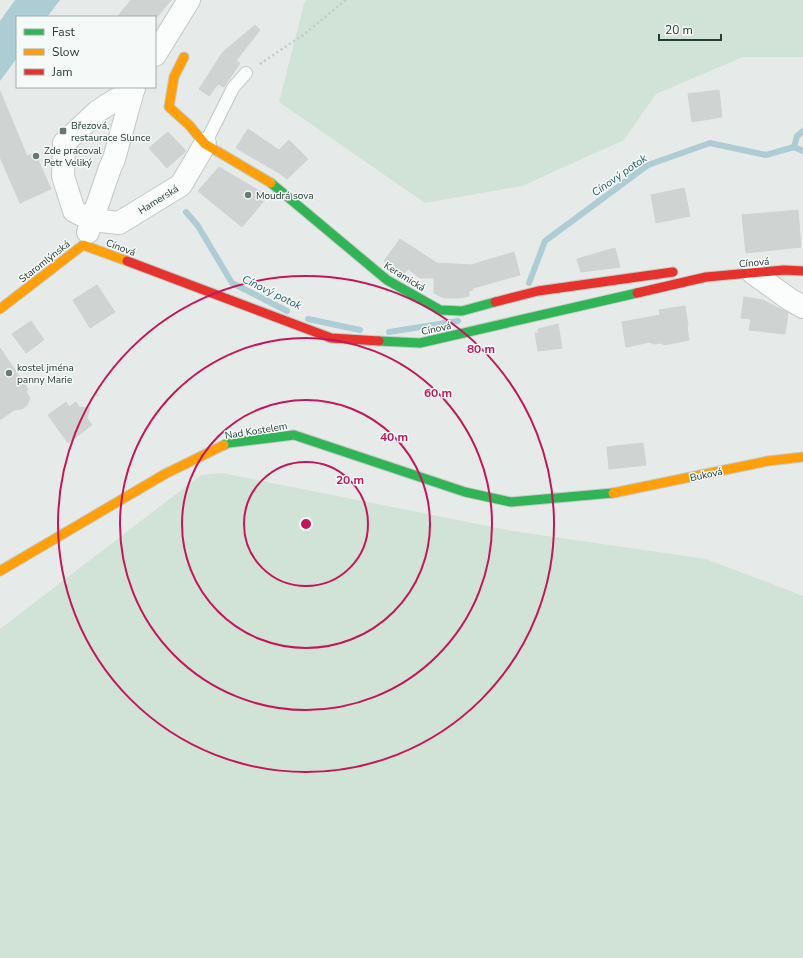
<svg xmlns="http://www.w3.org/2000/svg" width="803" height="958" font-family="'Nunito Sans',sans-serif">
	<rect width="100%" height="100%" fill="#e6ebe9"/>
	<g fill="#d1e2d7">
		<path d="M306,0h497v57h-60l-87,37 -32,46 -102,46 -97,17 -146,-101 25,-98z"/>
		<path d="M222,473l291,58 193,28 97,37v362h-803v-329l201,-154z"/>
	</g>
	<path fill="#adccd3" d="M15,0h45l-13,17h-30v41l-17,23v-60z"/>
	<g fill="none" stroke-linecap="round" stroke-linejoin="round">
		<g stroke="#adccd3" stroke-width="6">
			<path d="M794,147l3,-11 6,-5"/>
			<path d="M186,212l12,14 34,57 55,28"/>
			<path d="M529,283l16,-42 103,-76 62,-22 56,12 28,-8 9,4"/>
			<path d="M308,319l52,11"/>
			<path d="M389,332l69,-11"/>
		</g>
	</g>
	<g fill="#cfd3d2" stroke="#cfd4d2">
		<path d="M131,0h40l-14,17h-40z"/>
		<path d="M255,25l5,5 -24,31 4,2 -16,24 -6,-3 -9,12 -10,-7 24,-37z"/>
		<path d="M719,90l3,27 -30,5 -4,-28z"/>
		<path d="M0,91l27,65 8,-3 16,36 -31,14 -20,-46z"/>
		<path d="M248,129l31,21 10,-10 19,19 -21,20 -8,-6 -43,-25z"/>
		<path d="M168,132l18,19 -19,17 -18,-20z"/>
		<path d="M219,167l49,29 -26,31 -44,-36z"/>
		<path d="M684,188l6,28 -34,7 -5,-28z"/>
		<path d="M798,210l3,37 -55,6 -4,-38z"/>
		<path d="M400,239l37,24 34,2 43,-13 6,23 -47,13v2l-4,1v5l-8,2h-17l-10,-5v-15h-14l-12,-9 -5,6 -9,-5 -10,-9z"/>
		<path d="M615,248l5,19 -39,5 -4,-13z"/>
		<path d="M97,285l18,27 -25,16 -17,-28z"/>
		<path d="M744,297l19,3 25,13 -3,21 -36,-4 2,-11 -10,-1z"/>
		<path d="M685,306l3,19 -1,2 2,13 -25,5 -3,-2 -8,1 -3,-2 -24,5 -4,-25 38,-7 -1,-5z"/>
		<path d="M31,321l13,19 -18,13 -14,-19z"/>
		<path d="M558,324l4,24 -24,3 -3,-18h3v-4z"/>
		<path d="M0,348l28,41 -2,3 4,6 -3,7 -5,4 -8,1 -14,10z"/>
		<path d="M66,402l3,5 7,-5 3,5 11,1 -3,10 5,7 -24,18 -20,-28z"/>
		<path d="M643,443l3,22 -37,4 -2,-22z"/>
	</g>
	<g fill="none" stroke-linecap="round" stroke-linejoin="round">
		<defs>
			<path id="lane" d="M205,144l28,-56 13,-15"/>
			<g id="street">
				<path d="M155,55l34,-55"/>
				<path d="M134,88l-36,23 -34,32 -1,33 11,35 18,9 27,3 62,-38 24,-41"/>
				<path d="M88,232l22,-64 4,-9 20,-72"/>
				<path d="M753,273l36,26 14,8"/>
			</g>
			<g id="fast">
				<path d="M271,183l116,97 53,30 22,1 33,-9"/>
				<path d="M379,341l41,2 217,-50"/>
				<path d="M224,445l4,-2 66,-8 171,57 46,10 102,-9"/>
			</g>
			<g id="slow">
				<path d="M184,57l-10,20 -5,30 20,18 16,19 66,39"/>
				<path d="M0,309l83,-64 44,16"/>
				<path d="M613,493l155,-32 35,-4"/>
				<path d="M0,571l165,-97 59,-29"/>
			</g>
			<g id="jam">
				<path d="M127,261l204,77 48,3"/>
				<path d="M637,293l69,-16 78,-7 19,1"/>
				<path d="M495,302l43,-11 135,-19"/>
			</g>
		</defs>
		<use href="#lane" stroke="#c3c8c6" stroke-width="14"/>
		<use href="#street" stroke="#c3c8c6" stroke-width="24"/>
		<use href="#fast" stroke="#c3c9c7" stroke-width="11"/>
		<use href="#slow" stroke="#c3c9c7" stroke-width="11"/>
		<use href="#jam" stroke="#c3c9c7" stroke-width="11"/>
		<path stroke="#c3cac7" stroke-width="2.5" stroke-dasharray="2 3" stroke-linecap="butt" d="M260,64l43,-29 43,-35"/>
		<use href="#lane" stroke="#fbfcfc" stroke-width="12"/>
		<use href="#street" stroke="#fbfcfc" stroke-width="22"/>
		<use href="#fast" stroke="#30b455" stroke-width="9"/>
		<use href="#slow" stroke="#ff9f0a" stroke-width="9"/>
		<use href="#jam" stroke="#e5322d" stroke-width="9"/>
	</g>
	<g fill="none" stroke="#c2185b" stroke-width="2">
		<circle cx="306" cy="524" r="62"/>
		<circle cx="306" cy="524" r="124"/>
		<circle cx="306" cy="524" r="186"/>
		<circle cx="306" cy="524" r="248"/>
	</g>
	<g fill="#697975" stroke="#f5f9f7" stroke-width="1.5">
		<rect x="59" y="127" width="8" height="8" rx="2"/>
		<circle cx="36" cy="156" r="4"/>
		<circle cx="248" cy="195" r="4"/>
		<circle cx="9" cy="373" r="4"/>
	</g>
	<g text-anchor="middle" stroke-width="3" stroke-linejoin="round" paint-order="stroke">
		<g font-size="10" fill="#263c37" stroke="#f5f9f7" text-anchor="start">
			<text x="71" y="129">Březová,<tspan x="71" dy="12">restaurace Slunce</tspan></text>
			<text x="44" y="154">Zde pracoval<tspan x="44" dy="12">Petr Veliký</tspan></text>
			<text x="256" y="199">Moudrá sova</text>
			<text x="17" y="371">kostel jména<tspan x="17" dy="12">panny Marie</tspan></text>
		</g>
		<g font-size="10" fill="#263c37" stroke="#f5f9f7">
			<text transform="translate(158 199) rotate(-32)" y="4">Hamerská</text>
			<text transform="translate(121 247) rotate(21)" y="4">Cínová</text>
			<text transform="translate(44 261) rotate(-38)" y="4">Staromlýnská</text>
			<text transform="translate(754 262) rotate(-5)" y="4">Cínová</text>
			<text transform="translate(405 276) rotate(32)" y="4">Keramická</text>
			<text transform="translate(436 328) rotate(-12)" y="4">Cínová</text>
			<text transform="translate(256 430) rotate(-9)" y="4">Nad Kostelem</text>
			<text transform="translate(706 474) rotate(-12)" y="4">Buková</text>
		</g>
		<g font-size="11" font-style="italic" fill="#275f70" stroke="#f5f9f7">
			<text transform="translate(619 175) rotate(-35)" y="4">Cínový potok</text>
			<text transform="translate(272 292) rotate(26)" y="4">Cínový potok</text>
		</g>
	</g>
	<circle cx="306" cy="524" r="6" fill="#c2185b" stroke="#f5f9f7" stroke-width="2"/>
	<g font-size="12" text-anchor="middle" font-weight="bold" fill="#c2185b" stroke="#f5f9f7" stroke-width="3" stroke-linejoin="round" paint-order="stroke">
		<text x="481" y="353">80 m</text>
		<text x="438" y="397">60 m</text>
		<text x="394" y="441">40 m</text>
		<text x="350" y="484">20 m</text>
	</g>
	<rect x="16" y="16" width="140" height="72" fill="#f5f9f7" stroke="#a2adaa"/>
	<rect x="24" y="29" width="20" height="6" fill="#30b455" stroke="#a2adaa"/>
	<text x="52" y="36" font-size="12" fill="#263c37">Fast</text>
	<rect x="24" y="49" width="20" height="6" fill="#ff9f0a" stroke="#a2adaa"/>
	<text x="52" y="56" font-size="12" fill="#263c37">Slow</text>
	<rect x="24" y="69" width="20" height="6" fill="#e5322d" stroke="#a2adaa"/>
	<text x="52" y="76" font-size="12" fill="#263c37">Jam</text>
	<path d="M659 34v6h62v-6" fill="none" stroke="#263c37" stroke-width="2"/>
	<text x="665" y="34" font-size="12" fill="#263c37" stroke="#f5f9f7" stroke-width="3" paint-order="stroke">20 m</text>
</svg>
